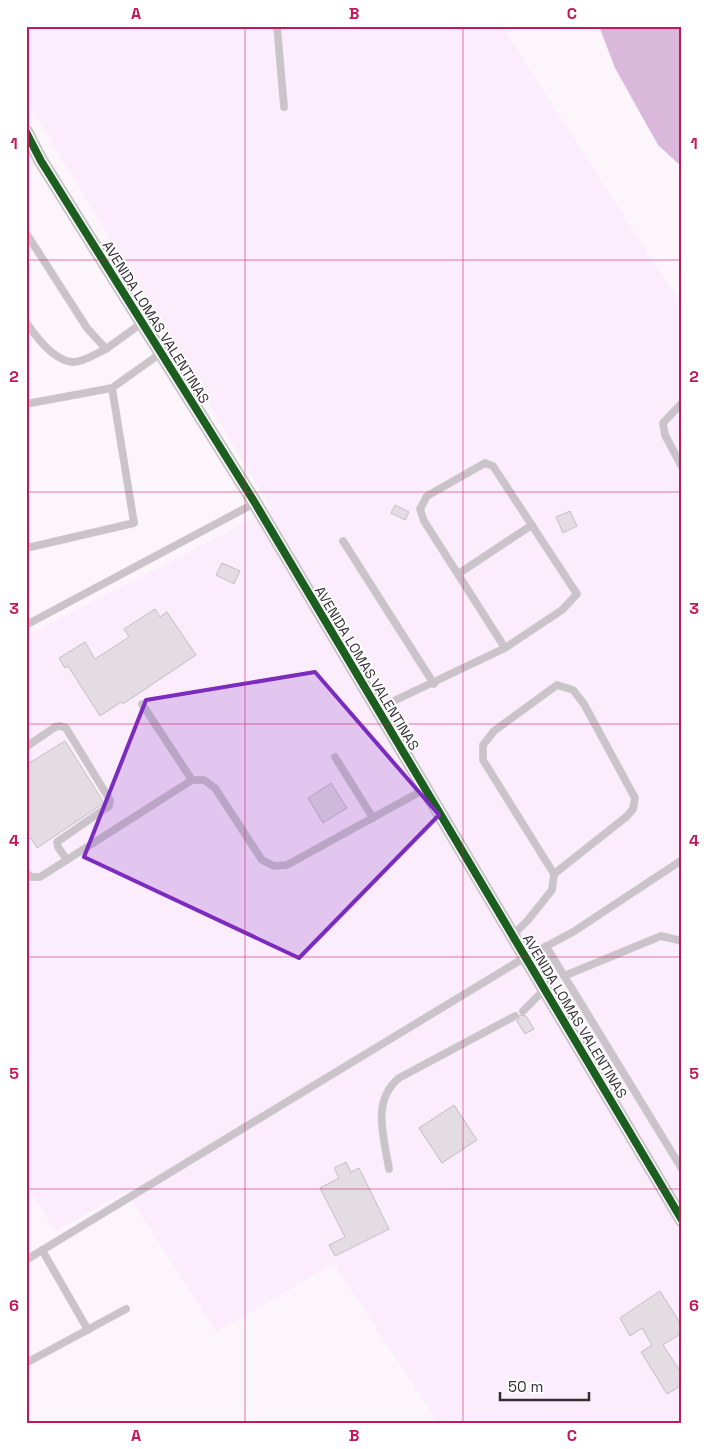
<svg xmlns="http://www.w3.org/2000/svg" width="708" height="1449" font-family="'Space Grotesk',sans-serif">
	<rect width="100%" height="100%" fill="#fcf6fc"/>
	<path fill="#fcedfd" d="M26,26h476l180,280v1117h-244l-104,-159 -118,68 -90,-140 -71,39 -29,-46v-549l246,-127 -246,-410z"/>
	<path fill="#d9b8dc" d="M599,26h83v141l-24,-22 -43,-77z"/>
	<g fill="#e3dde3" stroke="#c3bec4">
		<path d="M395,505l14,7 -4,8 -14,-7z"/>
		<path d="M570,511l7,15 -14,7 -7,-16z"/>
		<path d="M222,563l18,8 -6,13 -18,-9z"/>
		<path d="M155,609l5,8 7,-5 29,43 -73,49 -2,-2 -21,14 -32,-50 -3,2 -6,-10 26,-16 10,17 34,-22 -5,-8z"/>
		<path d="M65,741l39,62 -67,45 -6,-10 -5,3v-76z"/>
		<path d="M331,783l16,25 -24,15 -15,-25z"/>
		<path d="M520,1015l6,1 8,13 -9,5 -8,-13z"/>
		<path d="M454,1105l23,35 -35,23 -23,-35z"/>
		<path d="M346,1162l5,10 8,-4 30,61 -54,27 -6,-11 16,-8 -25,-49 19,-10 -5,-10z"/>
		<path d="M660,1291l22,35v7l-19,12 19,29v11l-15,9 -26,-42 11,-7 -10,-17 -12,8 -10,-18z"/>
	</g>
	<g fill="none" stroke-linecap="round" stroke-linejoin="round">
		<defs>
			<g id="lane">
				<path d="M277,26l7,81"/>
				<path d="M26,233l61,95 19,21 36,-26"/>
				<path d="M26,322c10,15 28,39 47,40 11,0 24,-9 33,-13"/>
				<path d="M682,403l-19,20 2,12 17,32"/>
				<path d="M26,404l86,-16"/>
				<path d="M343,541l91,143"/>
				<path d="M26,546l5,1 103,-24 -22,-135 49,-35"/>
				<path d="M458,574l74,-49"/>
				<path d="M26,625l229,-122"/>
				<path d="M142,704l50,76"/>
				<path d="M377,709l128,-61 57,-38 15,-16 -84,-128 -8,-3 -58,33 -7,13 4,12 81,127"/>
				<path d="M26,747l29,-20 5,-1 6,2 44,72 -1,6 -52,36 1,5 9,13"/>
				<path d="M335,757l38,61"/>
				<path d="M26,873l5,4h9l152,-97h12l11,8 47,72 12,6 13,-1 138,-76"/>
				<path d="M513,935l15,-15 24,-30 2,-16 -71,-114v-15l11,-14 63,-46 16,5 11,14 51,94 -2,11 -7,8 -72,57"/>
				<path d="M546,946l136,223"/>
				<path d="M564,976l97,-40 21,5"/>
				<path d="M523,1011l21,-21"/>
				<path d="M389,1169c-5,-32 -18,-68 10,-91l116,-62"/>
				<path d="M42,1250l46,80"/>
				<path d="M26,1260l498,-302 49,-26 109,-72"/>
				<path d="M26,1363l100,-54"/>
			</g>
			<path id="street" d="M26,132l15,29 214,342 427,717"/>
		</defs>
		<use href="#lane" stroke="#d7d3d7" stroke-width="8"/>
		<use href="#street" stroke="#d7d3d7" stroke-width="15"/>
		<use href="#lane" stroke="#cac3ca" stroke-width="7"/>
		<use href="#street" stroke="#cac3ca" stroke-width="14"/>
		<defs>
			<path id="cycleway" d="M26,132l15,29 214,342 427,717"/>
		</defs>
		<use href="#cycleway" stroke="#fff" stroke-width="11"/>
		<use href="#cycleway" stroke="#1b5e20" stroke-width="8"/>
	</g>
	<path fill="#7b2cbf" fill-opacity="0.2" stroke="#7b2cbf" stroke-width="4" stroke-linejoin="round" d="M315,672l124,143 -140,143 -215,-101 62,-157z"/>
	<path fill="none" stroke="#c2185b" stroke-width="1" stroke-opacity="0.55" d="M245,26v1397M463,26v1397M26,260h656M26,492h656M26,724h656M26,957h656M26,1189h656"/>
	<g text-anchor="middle" stroke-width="4" stroke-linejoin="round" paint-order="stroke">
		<g font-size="14" fill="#342e34" stroke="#fff">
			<text transform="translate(156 322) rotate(58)" y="5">AVENIDA LOMAS VALENTINAS</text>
			<text transform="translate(367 668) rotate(59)" y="5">AVENIDA LOMAS VALENTINAS</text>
			<text transform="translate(575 1016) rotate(59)" y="5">AVENIDA LOMAS VALENTINAS</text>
		</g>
	</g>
	<rect width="708" height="1449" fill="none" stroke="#ffffff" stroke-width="55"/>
	<path d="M500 1392v8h89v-8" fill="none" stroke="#342e34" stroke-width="2.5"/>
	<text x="508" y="1392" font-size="15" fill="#342e34" stroke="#ffffff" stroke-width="4" paint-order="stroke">50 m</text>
	<rect x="28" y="28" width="652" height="1394" fill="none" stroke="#c2185b" stroke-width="2"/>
	<g font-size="16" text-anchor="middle" font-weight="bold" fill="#c2185b">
		<text x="136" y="19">A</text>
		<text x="354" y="19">B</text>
		<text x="572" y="19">C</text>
		<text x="14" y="149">1</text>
		<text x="694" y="149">1</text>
		<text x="14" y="382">2</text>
		<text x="694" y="382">2</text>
		<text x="14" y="614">3</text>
		<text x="694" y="614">3</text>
		<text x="14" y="846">4</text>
		<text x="694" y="846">4</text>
		<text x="14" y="1079">5</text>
		<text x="694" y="1079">5</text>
		<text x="14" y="1311">6</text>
		<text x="694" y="1311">6</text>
		<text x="136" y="1441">A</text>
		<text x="354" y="1441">B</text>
		<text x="572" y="1441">C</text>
	</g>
</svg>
